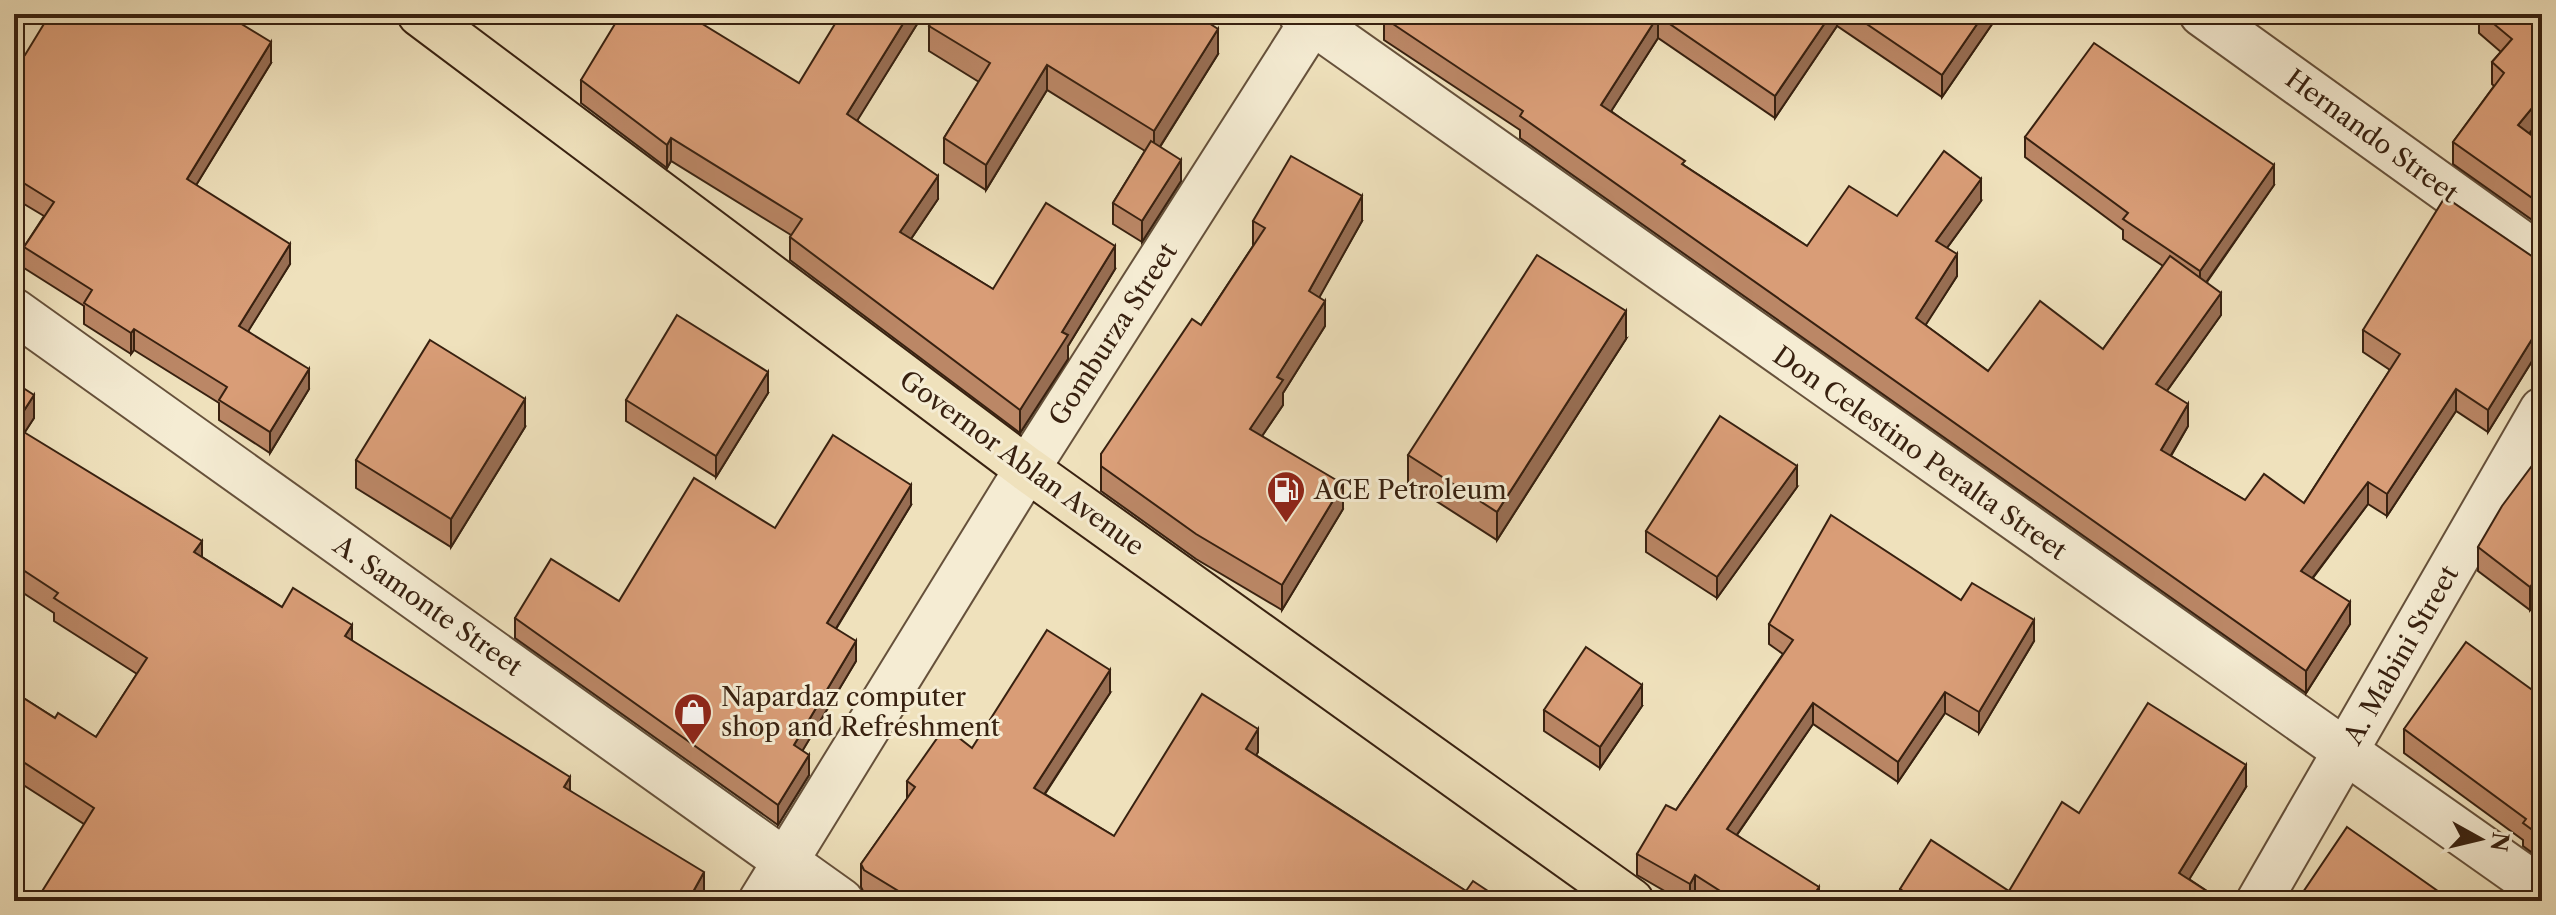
<svg xmlns="http://www.w3.org/2000/svg" width="2556" height="915" font-family="'Libre Caslon Text',serif">
	<rect width="100%" height="100%" fill="#efe1bc"/>
	<filter id="stains"><feTurbulence type="fractalNoise" baseFrequency=".0025" numOctaves="4"/><feColorMatrix values="0 0 0 0 .2 0 0 0 0 .09 0 0 0 0 .02 0 0 0 .5 -.17"/></filter>
	<radialGradient id="worn" r=".72"><stop offset=".6" stop-color="#630" stop-opacity="0"/><stop offset="1" stop-color="#630" stop-opacity=".3"/></radialGradient>
	<g fill="none" stroke-linecap="round" stroke-linejoin="round">
		<defs>
			<g id="minor">
				<path d="M1301,14l1241,876"/>
				<path d="M2202,14l340,244"/>
				<path d="M14,311l827,590"/>
				<path d="M761,901l266,-432 290,-455"/>
				<path d="M2259,901l283,-491"/>
			</g>
			<path id="major" d="M420,14l607,455 604,432"/>
		</defs>
		<use href="#minor" stroke="#66513b" stroke-width="48"/>
		<use href="#major" stroke="#382110" stroke-width="48"/>
		<use href="#minor" stroke="#f5ecd3" stroke-width="44"/>
		<use href="#major" stroke="#efe1bc" stroke-width="44"/>
	</g>
	<g fill="#bb8766" stroke="#382110" stroke-width="2">
		<path d="M919,14v7l-62,99 81,79 -27,40 82,50 122,-20 -47,77v13l-48,74 -230,-173v-23l1,-2 -120,-74 -4,7 -86,-65v-23l218,3z"/>
		<path d="M1386,14h613l-57,83 -105,-71 -62,92 -117,-80 -47,73 74,55 122,80 90,-30 84,-15 -34,47 10,28 -32,49 63,46 115,-22 60,-83 -40,-27v-9l-98,-73v-20l249,48 -67,97 14,33 -54,76 21,35 -17,30 74,44 59,3 86,-133 -27,-18v-22l179,-70v85l-54,87 -32,-21 -69,105 -19,-12 -55,74 37,46 -44,69 -786,-555v-8l-136,-90v-22z"/>
		<path d="M2479,14h63v104l-13,15 13,10v84l-89,-63v-22l41,-56 -2,-2v-22l9,-10 -22,-19z"/>
		<path d="M929,26l289,28 -58,93 21,34 -39,61 -29,-18v-21l32,-52 -98,-61 -61,100 -42,-27v-25l35,-56 -50,-31z"/>
		<path d="M14,49l11,6 246,8 -75,122 94,79 -42,67 61,58 -39,64 -51,-33v-17l-85,-53 -3,4 -47,-30v-18l-60,-38v-21l20,-31 -30,-18z"/>
		<path d="M1253,221h109l-43,76 6,29 -42,67v12l-21,31 81,73 -61,101 -86,-51 -95,-68v-37l100,-129 52,-79z"/>
		<path d="M1626,339l-129,201 -89,-57v-28z"/>
		<path d="M14,382l20,36 -10,15 178,124 80,50 70,34 218,150 134,103 -620,-70 -70,-45v-87l41,26 41,19 41,-63 -83,-53v-8l-40,-26z"/>
		<path d="M768,393l-52,84 -90,-56v-21z"/>
		<path d="M525,427l-74,120 -95,-59v-28z"/>
		<path d="M2542,456v138l-12,16 -52,-39v-24z"/>
		<path d="M1797,487l-80,111 -71,-46v-21z"/>
		<path d="M911,505l-75,124 20,32 -54,90 7,24 -31,50 -263,-187v-20l104,-17 156,-73z"/>
		<path d="M1961,600l73,41 -55,92 -34,-20 -47,69 -85,-58 -76,111 82,66h-116l-8,-5 -3,5h-10l-45,-26v-21l39,-44 107,-156 -14,-10v-20z"/>
		<path d="M1110,693l-65,101 69,42 144,-84 -2,3 210,136 37,10h-625l-14,-8 -3,-6v-23l46,-65v-18l65,-33z"/>
		<path d="M2542,697v163l-19,-14v-6l-119,-87v-24z"/>
		<path d="M1642,706l-42,62 -56,-37v-21z"/>
		<path d="M2246,787l-57,92 33,22h-322v-12l109,2 70,-78z"/>
	</g>
	<g fill="#986e53" stroke="#382110" stroke-width="2">
		<path d="M909,14h10v7l-72,116v-23z"/>
		<path d="M1831,14h6v12l-62,92v-22z"/>
		<path d="M1984,14h15l-57,83v-22z"/>
		<path d="M1658,16v22l-57,89v-22z"/>
		<path d="M1218,29v25l-64,102v-25z"/>
		<path d="M271,42v21l-84,137v-21z"/>
		<path d="M1047,65v25l-61,100v-25z"/>
		<path d="M2542,96v22l-24,29v-22z"/>
		<path d="M671,138v23l-4,7v-23z"/>
		<path d="M1181,160v21l-39,61v-21z"/>
		<path d="M2274,165v20l-74,106v-20z"/>
		<path d="M938,176v23l-38,56v-23z"/>
		<path d="M1981,179v22l-45,62v-22z"/>
		<path d="M1362,196v25l-53,95v-25z"/>
		<path d="M290,244v20l-51,82v-20z"/>
		<path d="M1115,246v23l-47,77v13l-48,74v-23l42,-78z"/>
		<path d="M1957,254v22l-41,64v-22z"/>
		<path d="M2542,291v22l-7,-12z"/>
		<path d="M2221,293v22l-65,91v-22z"/>
		<path d="M1325,301v25l-42,67v12l-33,49v-25l27,-52z"/>
		<path d="M1626,311v28l-129,201v-28z"/>
		<path d="M2542,323v22l-54,87v-22z"/>
		<path d="M134,329v21l-3,4v-21z"/>
		<path d="M309,369v20l-39,64v-21z"/>
		<path d="M768,372v21l-52,84v-21z"/>
		<path d="M2456,389v22l-69,105v-22z"/>
		<path d="M34,395v23l-20,31v-23z"/>
		<path d="M525,399v28l-74,120v-28z"/>
		<path d="M2188,404v22l-27,46v-22z"/>
		<path d="M1797,466v21l-80,111v-21z"/>
		<path d="M2368,482v22l-67,89v-22z"/>
		<path d="M1343,484v25l-61,101v-25z"/>
		<path d="M911,485v20l-84,138v-20z"/>
		<path d="M202,541v23l-8,-12z"/>
		<path d="M2542,571v23l-12,16v-23z"/>
		<path d="M2350,602v22l-44,69v-22z"/>
		<path d="M2034,620v21l-55,92v-21z"/>
		<path d="M352,625v23l-7,-12z"/>
		<path d="M856,641v20l-62,104v-20z"/>
		<path d="M1110,670v23l-76,117v-22z"/>
		<path d="M1642,685v21l-42,62v-21z"/>
		<path d="M1945,692v21l-47,69v-20z"/>
		<path d="M1813,703v21l-86,125v-20z"/>
		<path d="M1258,729v23l-12,20v-23z"/>
		<path d="M809,755v20l-31,50v-20z"/>
		<path d="M2246,765v22l-67,109v-23z"/>
		<path d="M570,777v23l-6,-13z"/>
		<path d="M704,872v22l-3,7h-13z"/>
		<path d="M1695,875v21l-3,5h-2v-17z"/>
		<path d="M1819,887v14h-9z"/>
	</g>
	<g fill="#d99d77" stroke="#382110" stroke-width="2">
		<path d="M50,14h175l46,28 -84,137 103,65 -51,82 70,43 -39,63 -51,-32 8,-13 -93,-58 -3,4 -47,-30 8,-13 -68,-43 30,-45 -40,-25v-128l11,6z"/>
		<path d="M621,14h65l113,69 42,-69h68l-62,100 91,62 -38,56 93,57 53,-86 69,43 -53,86 6,3 -48,75 -230,-173 12,-18 -131,-81 -4,7 -86,-65z"/>
		<path d="M937,14h258l23,15 -64,102 -107,-66 -61,100 -42,-27 46,-75 -61,-37z"/>
		<path d="M1386,14h445l-56,82 -117,-80 -57,89 84,56 -3,3 125,82 42,-60 48,30 47,-65 37,28 -45,62 21,13 -41,64 72,53 52,-70 63,48 67,-93 51,37 -65,91 32,20 -27,46 84,50 19,-26 40,29 96,-149 -37,-24 82,-133 94,64 3,-1v31l-7,10 7,4v18l-54,87 -32,-21 -69,105 -19,-12 -67,89 49,31 -44,69 -786,-555 3,-5 -139,-93z"/>
		<path d="M1852,14h132l-42,61z"/>
		<path d="M2482,14h60v82l-24,29 24,18v62l-89,-63 51,-69 -12,-11 20,-23z"/>
		<path d="M2094,43l180,122 -74,106 -77,-52 5,-6 -103,-76z"/>
		<path d="M1151,141l30,19 -39,61 -29,-18z"/>
		<path d="M1291,156l71,40 -53,95 16,10 -48,76 6,3 -33,49 93,55 -61,101 -86,-51 -95,-68v-12l91,-135 9,6 64,-97 -12,-7z"/>
		<path d="M1537,255l89,56 -129,201 -89,-57z"/>
		<path d="M677,315l91,57 -52,84 -90,-56z"/>
		<path d="M430,340l95,59 -74,120 -95,-59z"/>
		<path d="M14,382l20,13 -20,31z"/>
		<path d="M1720,416l77,50 -80,111 -71,-46z"/>
		<path d="M14,426l188,115 -8,11 88,55 11,-19 59,37 -7,11 225,141 -6,10 140,85 -16,29h-652l58,-93 -80,-52v-64l41,26 3,-5 38,24 51,-79 -93,-60 4,-5 -44,-29z"/>
		<path d="M833,435l78,50 -84,138 29,18 -62,104 15,10 -31,50 -263,-187 36,-59 68,42 75,-123 81,50z"/>
		<path d="M2540,455l2,1v115l-12,16 -52,-40 24,-41z"/>
		<path d="M1831,515l130,85 11,-17 62,37 -55,92 -34,-20 -47,70 -85,-59 -86,126 92,58 -9,14h-74l-41,-26 -5,9 -53,-30 29,-49 10,5 117,-170 -24,-16z"/>
		<path d="M1047,630l63,40 -76,118 80,48 88,-142 56,35 -12,20 220,142 7,-10 30,20h-588l-51,-31 -3,-6 54,-77 -8,-6 38,-54 27,21z"/>
		<path d="M2466,642l76,55v140l-19,-14 3,-4 -122,-90z"/>
		<path d="M1586,647l56,38 -42,62 -56,-37z"/>
		<path d="M2148,703l98,62 -67,108 43,28h-303l-19,-12 31,-49 78,51 53,-89 17,11z"/>
		<path d="M2347,827l105,74h-155z"/>
	</g>
	<defs>
		<symbol id="fuel-pin" viewBox="-11 -11 22 30"><path d="M0 17L-7.5 6A9.5 9.5 0 1 1 7.5 6Z" fill="#8f2418" stroke="#f5ecd3"/><path d="M-5.5-6h7V0h2V4h1.3V-2.5L3-4.5l.8-.8L6-3V5H2.5V1h-1V6h-7ZM-4.2-4.7v3.2H.2V-4.7Z" fill="#fff"/></symbol>
		<symbol id="shop-pin" viewBox="-11 -11 22 30"><path d="M0 17L-7.5 6A9.5 9.5 0 1 1 7.5 6Z" fill="#8f2418" stroke="#f5ecd3"/><path d="M-5-2.5h2.3a2.7 3.5 0 0 1 5.4 0H5L5.5 6h-11ZM-1.5-2.5h3a1.5 2.3 0 0 0-3 0Z" fill="#fff"/></symbol>
	</defs>
	<g fill-rule="evenodd">
		<use href="#fuel-pin" x="1264" y="468" width="44" height="60"/>
		<use href="#shop-pin" x="671" y="690" width="44" height="60"/>
	</g>
	<g text-anchor="middle" stroke-width="6" stroke-linejoin="round" paint-order="stroke">
		<g font-size="26" fill="#382110" stroke="#f5ecd3">
			<text transform="translate(2372 136) rotate(36)" y="9">Hernando Street</text>
			<text transform="translate(1113 334) rotate(-57)" y="9">Gomburza Street</text>
			<text transform="translate(1920 453) rotate(35)" y="9">Don Celestino Peralta Street</text>
			<text transform="translate(1022 463) rotate(36)" y="9">Governor Ablan Avenue</text>
			<text transform="translate(428 606) rotate(35)" y="9">A. Samonte Street</text>
			<text transform="translate(2401 655) rotate(-60)" y="9">A. Mabini Street</text>
		</g>
		<g font-size="26" fill="#382110" stroke="#f5ecd3" text-anchor="start">
			<text x="1314" y="499">ACE Petroleum</text>
			<text x="721" y="706">Napardaz computer<tspan x="721" dy="30">shop and Refreshment</tspan></text>
		</g>
	</g>
	<rect width="2556" height="915" fill="none" stroke="#efe1bc" stroke-width="48"/>
	<rect x="16" y="16" width="2524" height="883" fill="none" stroke="#382110" stroke-width="4"/>
	<rect x="24" y="24" width="2508" height="867" fill="none" stroke="#382110" stroke-width="2"/>
	<g transform="translate(2480 839) rotate(98)" stroke="#f5ecd3" stroke-width="6" paint-order="stroke">
	<path d="M0-6L14 30L0 20L-14 30Z" fill="#382110"/>
	<text y="-12" font-size="22" font-weight="bold" text-anchor="middle" fill="#382110">N</text>
	</g>
	<rect width="100%" height="100%" filter="url(#stains)"/>
	<rect width="100%" height="100%" fill="url(#worn)"/>
</svg>
